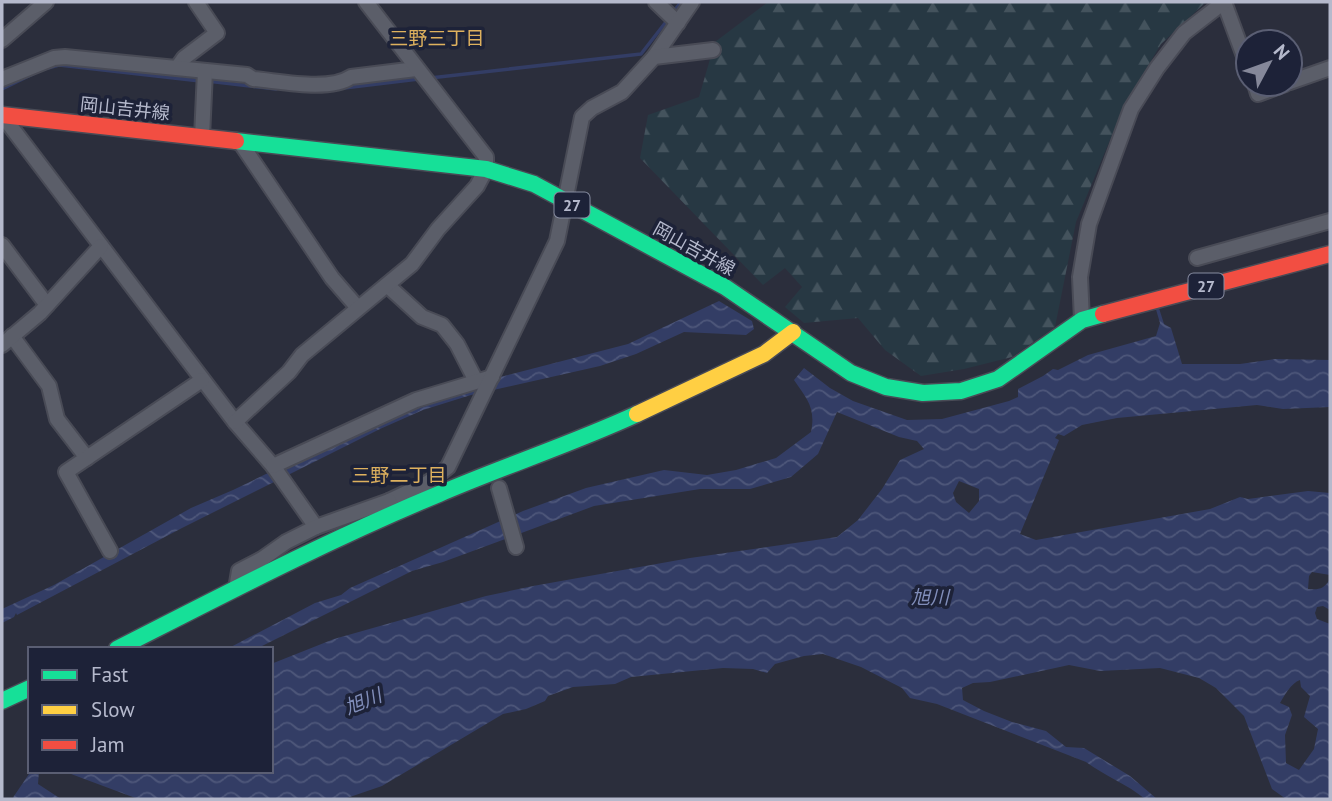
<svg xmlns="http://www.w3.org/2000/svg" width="1332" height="801" font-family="'PT Sans','Noto Sans JP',sans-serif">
	<defs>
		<pattern id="forest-firs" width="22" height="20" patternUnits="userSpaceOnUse" patternTransform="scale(1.75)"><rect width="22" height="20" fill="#273843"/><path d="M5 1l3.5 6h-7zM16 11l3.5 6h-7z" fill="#44535d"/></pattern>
		<pattern id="water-waves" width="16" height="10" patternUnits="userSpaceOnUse" patternTransform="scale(1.75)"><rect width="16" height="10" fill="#333d65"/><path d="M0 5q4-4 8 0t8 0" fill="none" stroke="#4e577a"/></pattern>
	</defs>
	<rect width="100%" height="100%" fill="#2b2e3c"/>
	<path fill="url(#forest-firs)" d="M768,2h438l-45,42 -37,62 -48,116 -21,105 -43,30 -48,12 -43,7 -36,-26 -27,-32 -54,5 -19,-16 17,-20 -17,-19 -22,17 -123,-127 8,-43 51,-18 16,-55z"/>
	<g fill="url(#water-waves)" fill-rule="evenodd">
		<path d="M719,301l33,20 2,8 -8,6 -62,-3 -48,22 -36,12 -129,29 -48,15 -43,19 -198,99 -165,87 -1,-2 -2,4 -12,6v-14l52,-24 137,-77 42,-18 149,-72 84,-32 162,-42z"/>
		<path d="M1158,305l6,19 7,4 11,36h58l35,-5 55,1v47l-47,2 -26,-4 -140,13 -35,7 -18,11 -6,-2 -3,4 4,2 -39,94 16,6 174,-31 30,-12 8,2 60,-8 22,2v82l-18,-3 -3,4 -1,13c11,1 16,0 22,-10v31l-7,-4 -6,1 -2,6 2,6 13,5v175h-44l-14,-10 -28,-73 -28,-28 -17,-10 -39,-10 -60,3 -31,-6 -79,17 -17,1 -11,5 1,12 21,11 28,11 34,9 20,16 18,1 46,28 27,23h-12c-18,-15 -40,-23 -59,-37l-149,-58 -27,-6 -8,-10 -41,-21 -38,-13 -19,2 -29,8 -8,9 -14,-4 -30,-1 -92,9 -16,7 -42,3 -25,9 -3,5 -19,8 -23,5 -121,72 -38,13h-206l-75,-28h208v-107l63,-25 152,-43 47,-10 157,-28 147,-21 21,-17 24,-31 18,-29 24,-11 -7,-8 -18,-4 -62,-25 -19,42 -27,23 -41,12h-50l-106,17 -151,56 -31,9 -156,78h-29l88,-46 26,-8 9,-7 173,-77 63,-23 78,-18 43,5 29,-5 40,-12 35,-26c5,-24 -4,-33 -17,-52l10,-12 26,20 23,13 54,19 35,-1 67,-18 9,-4v-8l25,-13 10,-7 5,1 30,-15 68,-19 4,-13 -5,-17zM959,481l20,8v12l-10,12 -13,-11 -3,-9zM1300,680l1,7 9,9 -6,21 14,12 -4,20 -15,21 -13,-7 -1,-28 7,-20 -3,-8 -9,-4c4,-7 11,-20 20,-23z"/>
		<path d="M31,771h8l-1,13 23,15h-49z"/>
	</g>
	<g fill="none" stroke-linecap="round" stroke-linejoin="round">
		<g stroke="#333d65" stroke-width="3.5">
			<path d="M674,11l7,-9"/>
			<path d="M48,68l11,-3 141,16"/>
			<path d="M430,78l211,-24 28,-36"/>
			<path d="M207,81l69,8"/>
			<path d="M2,89l35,-17"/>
			<path d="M336,89l83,-10"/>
		</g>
		<defs>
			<g id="street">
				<path d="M656,2l22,21"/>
				<path d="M1224,2l24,65"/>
				<path d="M2,40l44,-38"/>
				<path d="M654,57l38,-55"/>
				<path d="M177,68l7,-10 33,-25 -21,-31"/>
				<path d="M2,79l52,-21 11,-1 182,18 6,4c26,2 76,13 98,-2l65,-8"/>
				<path d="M1290,82l40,-14"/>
				<path d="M1255,84l3,10 27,-10"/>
				<path d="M2,115l233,307 38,44 43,61"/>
				<path d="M202,137l3,-66"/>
				<path d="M240,142l92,136 26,30"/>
				<path d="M2,245l45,60"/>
				<path d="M1197,258l133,-37"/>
				<path d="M387,285l35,32 20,8 15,19 19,37"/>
				<path d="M1082,320l-2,-43 9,-53 42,-115 26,-41 27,-35 40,-31"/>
				<path d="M12,336l37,50 8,33 30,39"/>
				<path d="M2,345l38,-32 61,-67"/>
				<path d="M235,422l54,-50 13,-17 110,-91 26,-35 39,-43 9,-17v-12l-120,-155"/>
				<path d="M273,466l143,-66 76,-23"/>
				<path d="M499,488l17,59"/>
				<path d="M389,501l40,-19 19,-15 109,-226 25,-124 10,-9 30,-16 32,-35 59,-7"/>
				<path d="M110,551l-44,-79 136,-92"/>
				<path d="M236,589l3,-18 23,-12 24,-17 30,-15 73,-26 4,9"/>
			</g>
			<g id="fast">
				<path d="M236,141l250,28 48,15 191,103 126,86 35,14 37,6 38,-2 37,-12 84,-59 21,-6"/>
				<path d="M117,649c106,-54 211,-109 322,-155 65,-28 133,-50 198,-80"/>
				<path d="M2,701l28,-13"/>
			</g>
			<path id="slow" d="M637,414l127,-60 29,-22"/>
			<g id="jam">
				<path d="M2,115l234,26"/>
				<path d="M1103,314l227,-60"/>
			</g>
		</defs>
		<use href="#street" stroke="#494b56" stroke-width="18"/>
		<use href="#fast" stroke="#494b56" stroke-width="19"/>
		<use href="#slow" stroke="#494b56" stroke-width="19"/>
		<use href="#jam" stroke="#494b56" stroke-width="19"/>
		<use href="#street" stroke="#5b5e69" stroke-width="14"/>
		<use href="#fast" stroke="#16e098" stroke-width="16"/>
		<use href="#slow" stroke="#ffcf43" stroke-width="16"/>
		<use href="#jam" stroke="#f24e42" stroke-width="16"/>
	</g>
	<g text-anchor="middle" stroke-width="7" stroke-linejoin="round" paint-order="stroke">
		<g fill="#1d2238" stroke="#878ca0" stroke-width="2">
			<rect x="554.5" y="192.5" width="35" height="25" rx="5"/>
			<rect x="1188.5" y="273.5" width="35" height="25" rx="5"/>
		</g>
		<g font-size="16" font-weight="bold" fill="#b5b9cc">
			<text x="572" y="211">27</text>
			<text x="1206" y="292">27</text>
		</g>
		<g font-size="18" fill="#b5b9cc" stroke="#1d2238">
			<text transform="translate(125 109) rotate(6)" y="6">岡山吉井線</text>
			<text transform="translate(694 249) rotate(29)" y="6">岡山吉井線</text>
		</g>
		<g font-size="19" fill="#deb15e" stroke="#1d2238">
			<text x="437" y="45">三野三丁目</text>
			<text x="399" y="482">三野二丁目</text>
		</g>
		<g font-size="19" font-style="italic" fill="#818eba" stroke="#1d2238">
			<text x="930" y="604">旭川</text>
			<text transform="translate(363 701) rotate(-22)" y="7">旭川</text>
		</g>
	</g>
	<rect width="1332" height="801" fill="none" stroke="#b5b9cc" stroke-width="7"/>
	<rect x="28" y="647" width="245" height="126" fill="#1d2238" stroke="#5a5e73" stroke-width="2"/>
	<rect x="42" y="670" width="35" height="10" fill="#16e098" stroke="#5a5e73" stroke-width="2"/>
	<text x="91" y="682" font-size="21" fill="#b5b9cc">Fast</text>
	<rect x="42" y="705" width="35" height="10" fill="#ffcf43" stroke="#5a5e73" stroke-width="2"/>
	<text x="91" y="717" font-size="21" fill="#b5b9cc">Slow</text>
	<rect x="42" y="740" width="35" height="10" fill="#f24e42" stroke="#5a5e73" stroke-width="2"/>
	<text x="91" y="752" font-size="21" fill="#b5b9cc">Jam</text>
	<g transform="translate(1269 63) rotate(49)"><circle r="33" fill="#1d2238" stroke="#5a5e73" stroke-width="2"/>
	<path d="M0-5L12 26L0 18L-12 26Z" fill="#85889a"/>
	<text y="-10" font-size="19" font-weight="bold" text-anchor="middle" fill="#b5b9cc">N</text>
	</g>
</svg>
